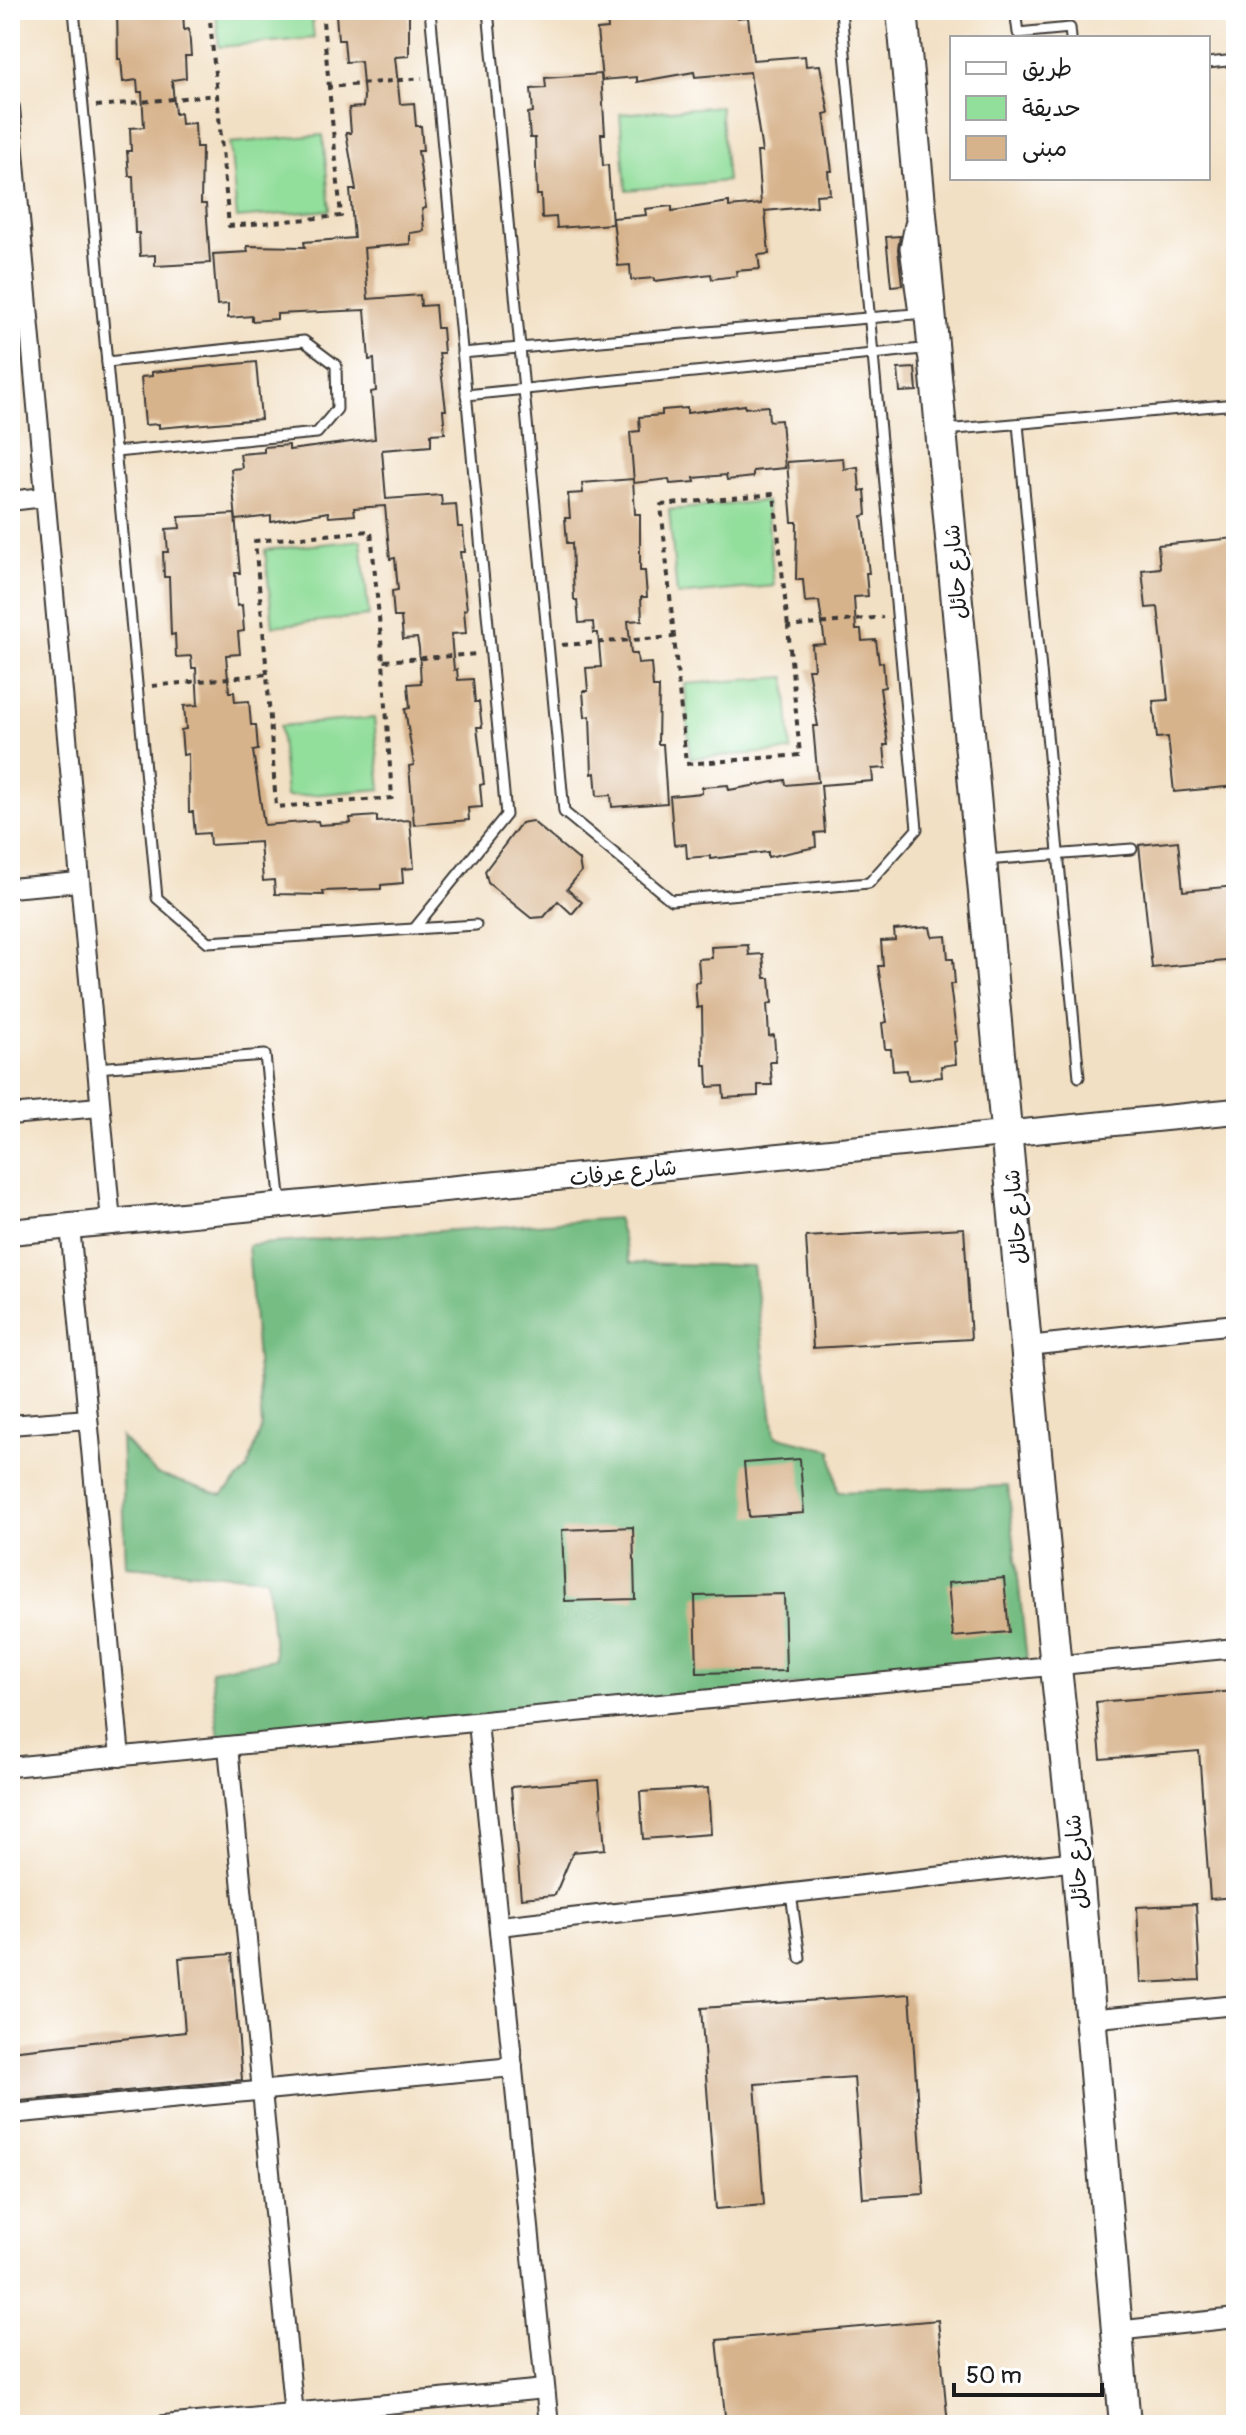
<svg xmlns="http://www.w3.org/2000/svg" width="1246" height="2435" font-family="Pangolin,'Playpen Sans Arabic',sans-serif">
	<rect width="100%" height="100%" fill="#fff"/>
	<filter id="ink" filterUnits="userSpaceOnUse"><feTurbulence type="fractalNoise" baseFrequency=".0125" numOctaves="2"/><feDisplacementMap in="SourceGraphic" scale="16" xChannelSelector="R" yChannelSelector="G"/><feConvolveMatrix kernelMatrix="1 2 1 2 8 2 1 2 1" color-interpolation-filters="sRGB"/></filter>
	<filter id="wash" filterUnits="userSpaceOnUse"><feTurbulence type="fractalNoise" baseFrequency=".006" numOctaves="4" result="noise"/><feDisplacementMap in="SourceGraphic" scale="32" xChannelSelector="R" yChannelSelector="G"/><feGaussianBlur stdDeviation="1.8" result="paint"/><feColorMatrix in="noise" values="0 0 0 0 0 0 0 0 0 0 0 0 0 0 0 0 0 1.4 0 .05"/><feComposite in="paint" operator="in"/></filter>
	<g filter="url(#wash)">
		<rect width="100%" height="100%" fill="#f2e0c4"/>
		<g fill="#92de9b" stroke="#577d5c" stroke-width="2">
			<path d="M216,10h95l3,28 -95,9z"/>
			<path d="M720,106l7,75 -101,9 -6,-76z"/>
			<path d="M323,135l7,75 -93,8 -7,-75z"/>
			<path d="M766,501l8,85 -97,9 -8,-85z"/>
			<path d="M361,540l8,76 -96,10 -8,-76z"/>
			<path d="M786,677l5,74 -101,7 -5,-74z"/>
			<path d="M374,718l7,71 -95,8 -6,-71z"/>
		</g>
		<path fill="#75bd83" stroke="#486c50" stroke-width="2" d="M617,1218l13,45 123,3 22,170 56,14 7,42 170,-6 19,174 -807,87 -9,-77 64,-11 -8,-81 -141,-12 -5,-129 35,37 66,21 25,-25 15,-44 -14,-181z"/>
		<g id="blocks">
			<g fill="#d7b38c">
				<path d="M117,10h66l1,20 5,-1 2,27h-6l1,22 -14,2 3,34 5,-1 1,11 14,-1 1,24h6l-1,57h5l4,59 -55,3v-11l-15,1 -1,-23h-4l-2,-57h-4l-2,-25h4l-1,-23 14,-1 -2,-35h-4l-1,-12 -14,2 -2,-23h-3z"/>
				<path d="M341,10h68v46l-14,1 5,47 14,-1 2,23h5l2,25h-5l8,57 -4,1 2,22 -14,2v11l-46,4 4,51 52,-4 1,11 14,-1 2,23h5l2,25h-5l7,57h-3l2,23 -14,1v12l-49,4 4,49 55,-4 1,10 14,-1 2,23h5l2,25h-5l7,57 -3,1 2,23 -15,1 3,36 3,-1 1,11 15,-1 2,23h4l3,25h-5l7,57 -4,1 2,22 -14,1 1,12 -55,5 -5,-59 5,-1 -9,-56 5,-1 -2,-24 13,-1 -2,-35 -2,-10 -14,1 -2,-22h-7l-2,-26 6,-1 -3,-32 -5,1 -5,-53 -31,2 1,7 -26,2 -1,-5 -57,10v-6l-35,4 -5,-51 11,-1 -2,-14 24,-2v-5l25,-2v5l86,-11 -4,-47 5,-1 -2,-32 -5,1 -4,-50 -88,4v5l-25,2v-5l-24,2v-14l-11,1 -4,-51 35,-2 -1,-6 58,1 -1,-5 50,-4 -4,-48h6l-10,-57h5l-2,-25 14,-1 1,-10 -3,-36 -15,1 -2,-22h-6l-2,-26h5z"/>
				<path d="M630,10h106l1,8 11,-1 5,43 52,-4 1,10 14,-1 9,48 -5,1 8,57h-4l2,23 -14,1 1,11 -52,5 4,43 -11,1 2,14 -24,2 1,5 -25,3 -1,-5 -57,7v-3l-23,2 -1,-15 -12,1 -5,-48 33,-3 -1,-6 27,-3v5l57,-9v5l32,-3 -4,-52h5l-12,-80 -55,5 -1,-5 -57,10v-5l-35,3 -5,-50 11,-1 -1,-14z"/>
				<path d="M601,74l4,60h-4l2,32 5,-1 4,59 -55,4 -1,-11 -14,1 -1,-23h-4l-2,-57h-5l-2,-25 5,-1 -2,-23 15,-1 -1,-10z"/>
				<path d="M900,236l-2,13 4,36 -11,1 -5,-49z"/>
				<path d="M256,362l5,57 -102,9v-4l-14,1 -4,-48 11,-1v-4z"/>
				<path d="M915,368l2,23 -17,1 -2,-23z"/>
				<path d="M745,405v3l23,-2 1,15 12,-1 4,48 -32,3v6l-26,3 -1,-5 -32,3 1,4 -25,2 -1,-5 -35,4 -4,-51 10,-1 -1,-14 23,-2v-5l25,-2v5z"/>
				<path d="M843,458l1,11 14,-2 2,24 5,-1 2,25 -5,1 7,57h-3l2,23 -14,1 2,33h5l1,11 14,-1 3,23 4,-1 2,25 -5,1 8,57h-4l2,23 -14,1 1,12 -52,4 4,47 -10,1 1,14 -48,10v-5l-58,7v-3l-23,2 -1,-14 -12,1 -4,-49 32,-3v-6l26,-2 1,5 56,-10 1,5 32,-3 -5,-56h5l-10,-57h6l-2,-24 13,-1 -6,-43 -14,1 -2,-22h-7l1,-58h-5l-5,-60z"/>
				<path d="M633,479l2,35h5v57h5l2,26h-6l1,23 -14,1 3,33h6l1,10 13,-1 2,24h6l-1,57h5l4,59 -55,4 -1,-12 -14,1 -2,-23 -3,1 -2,-58 -5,1 -2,-26h5l-2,-23 15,-1 -3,-34h-4l-1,-11 -14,1 -2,-23h-3l-2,-57h-5l-2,-25h5l-2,-24 15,-1 -1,-10z"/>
				<path d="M235,514l5,59h-5l2,33 5,-1 2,26 -6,1 2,22 -14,1 3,37h5l1,10 14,-1 2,24h5l2,25 -5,1 11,74 54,-4 1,4 32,-2 -1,-5 27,-2v6l33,-2 4,48 -12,1 1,14 -22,2v4l-58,2 1,4 -49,-1 -1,-14 -11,1 -3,-39 -50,3 -1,-12 -14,1 -2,-22h-4l-1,-58 -5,1 -2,-25 5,-1 -2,-23 14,-1 -2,-37h-4l-1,-12 -15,1 -1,-23 -4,1 -2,-58h-5l-1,-25h5l-2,-23 14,-1 -1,-11z"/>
				<path d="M1236,538v248l-62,6 -6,-55 -11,1 -4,-37 15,-1 -10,-93 -12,1 -4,-38 18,-2 -2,-23z"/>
				<path d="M532,821l47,39 2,12 -14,17 15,13 -10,12 -14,-13 -14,16 -13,1 -43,-35 -3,-12 36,-48z"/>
				<path d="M1178,841l5,50 53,-5v74l-84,8 -13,-123z"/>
				<path d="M930,927l2,10 14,-1 2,23h5l2,25h-5l7,57 -3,1 2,22 -15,2 1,11 -34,3 -1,-10 -14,1 -2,-22h-6l-3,-26 5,-1 -9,-56h5l-2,-25 14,-1 -1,-10z"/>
				<path d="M748,945l1,10 14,-1 2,24h5l2,25 -5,1 2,32 5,-1 2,27h-6l2,23h-14v11l-34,2 -1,-12 -15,1 -1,-22h-4l-1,-58 -5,1 -2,-25 5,-1 -2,-23 14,-1 -1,-11z"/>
				<path d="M964,1228l7,111 -158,9 -7,-111z"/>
				<path d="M800,1459l4,54 -55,4 -5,-54z"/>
				<path d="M633,1527l2,72 -70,2 -3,-71z"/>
				<path d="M1004,1578l5,54 -56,5 -5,-54z"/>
				<path d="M784,1594l2,77 -89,2 -2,-77z"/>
				<path d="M1236,1691v206l-26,2 -11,-148 -98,8 -5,-57z"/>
				<path d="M599,1780l6,69 -32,3 -18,43 -34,3 -10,-111z"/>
				<path d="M708,1788l3,46 -68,5 -3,-47z"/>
				<path d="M1196,1904l4,76 -59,3 -4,-76z"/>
				<path d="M232,1954l10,126 -232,22v-51l175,-19 -6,-74z"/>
				<path d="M910,1994l14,200 -61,4 -9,-121 -99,7 9,121 -48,4 -15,-201z"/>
				<path d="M938,2320l10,105h-222l-9,-85z"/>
			</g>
		</g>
	</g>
	<g filter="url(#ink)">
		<use href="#blocks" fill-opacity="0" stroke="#3c3935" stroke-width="2"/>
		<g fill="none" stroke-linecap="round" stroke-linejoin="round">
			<defs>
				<g id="service">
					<path d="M74,10l83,888 51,44 268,-17"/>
					<path d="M488,10l76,802 107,88 198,-17 48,-54 -76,-819"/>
					<path d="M1015,10l3,23 52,-5 1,10"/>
					<path d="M1208,63l28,-3"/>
					<path d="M462,353l452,-39 -9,-66 5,-24"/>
					<path d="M107,362l197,-21 32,24 1,44 -20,24 -202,19"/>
					<path d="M466,395l456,-46 1,6"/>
					<path d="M1018,424l61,653"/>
					<path d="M945,430l291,-26"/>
					<path d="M985,860l147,-11"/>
					<path d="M414,929l92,-114 -76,-805"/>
					<path d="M96,1068l169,-13 16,150"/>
					<path d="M791,1894l9,64"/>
				</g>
				<g id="minor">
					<path d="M10,108l101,1114"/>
					<path d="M10,501l34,-4"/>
					<path d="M10,888l69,-6"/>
					<path d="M10,1115l89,-8"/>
					<path d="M70,1226l50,531"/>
					<path d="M1027,1346l209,-22"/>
					<path d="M10,1425l78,-6"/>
					<path d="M478,1723l71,702"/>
					<path d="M228,1747l67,678"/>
					<path d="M10,1767l1226,-119"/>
					<path d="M499,1926l578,-65"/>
					<path d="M1088,2019l148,-14"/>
					<path d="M10,2114l503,-47"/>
					<path d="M1116,2331l120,-13"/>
					<path d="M164,2425l381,-36"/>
				</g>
				<path id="tertiary" d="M10,1232l1226,-121"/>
				<path id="primary" d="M902,10l154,1658 21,193 48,564"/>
			</defs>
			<use href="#service" stroke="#3c3935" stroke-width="13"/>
			<use href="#minor" stroke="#3c3935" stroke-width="22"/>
			<use href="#tertiary" stroke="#3c3935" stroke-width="28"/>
			<use href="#primary" stroke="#3c3935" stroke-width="34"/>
			<g stroke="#3c3935" stroke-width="4" stroke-dasharray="6 6" stroke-linecap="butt">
				<path d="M209,10l8,85"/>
				<path d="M322,10l7,77"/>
				<path d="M96,106l121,-11 12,131 112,-10 -12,-129 93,-9"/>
				<path d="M674,637l-13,-132 113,-11 14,133"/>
				<path d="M562,645l112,-8 12,127 114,-9 -12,-128 95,-10"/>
				<path d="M267,674l-12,-133 116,-10 12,130"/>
				<path d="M152,686l115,-12 9,133 116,-9 -9,-137 94,-7"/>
			</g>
			<use href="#service" stroke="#fff" stroke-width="9"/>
			<use href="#minor" stroke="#fff" stroke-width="18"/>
			<use href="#tertiary" stroke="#fff" stroke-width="24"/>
			<use href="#primary" stroke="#fff" stroke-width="30"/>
		</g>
	</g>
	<g text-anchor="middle" stroke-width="6" stroke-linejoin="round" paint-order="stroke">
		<g font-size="22" fill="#1c1c1c" stroke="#fff">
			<text transform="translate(955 572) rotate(-95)" y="8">شارع حائل</text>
			<text transform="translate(623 1172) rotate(-6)" y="8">شارع عرفات</text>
			<text transform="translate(1015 1217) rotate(-95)" y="8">شارع حائل</text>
			<text transform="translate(1076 1862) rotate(-95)" y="8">شارع حائل</text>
		</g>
	</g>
	<rect width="1246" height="2435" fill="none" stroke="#fff" stroke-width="40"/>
	<rect x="950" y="36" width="260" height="144" fill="#ffffff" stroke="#a4a4a4" stroke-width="2"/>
	<rect x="966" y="62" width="40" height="12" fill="#ffffff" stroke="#a4a4a4" stroke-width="2"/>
	<text x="1022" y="76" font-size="24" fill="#1c1c1c">طريق</text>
	<rect x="966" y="96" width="40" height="24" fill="#92de9b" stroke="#a4a4a4" stroke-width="2"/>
	<text x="1022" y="116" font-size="24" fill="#1c1c1c">حديقة</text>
	<rect x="966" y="136" width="40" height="24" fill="#d7b38c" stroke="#a4a4a4" stroke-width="2"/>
	<text x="1022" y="156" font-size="24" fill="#1c1c1c">مبنى</text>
	<path d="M954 2383v12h148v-12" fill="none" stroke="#1c1c1c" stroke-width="4"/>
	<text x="966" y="2383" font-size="24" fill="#1c1c1c" stroke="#ffffff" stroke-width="6" paint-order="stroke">50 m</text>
</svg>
